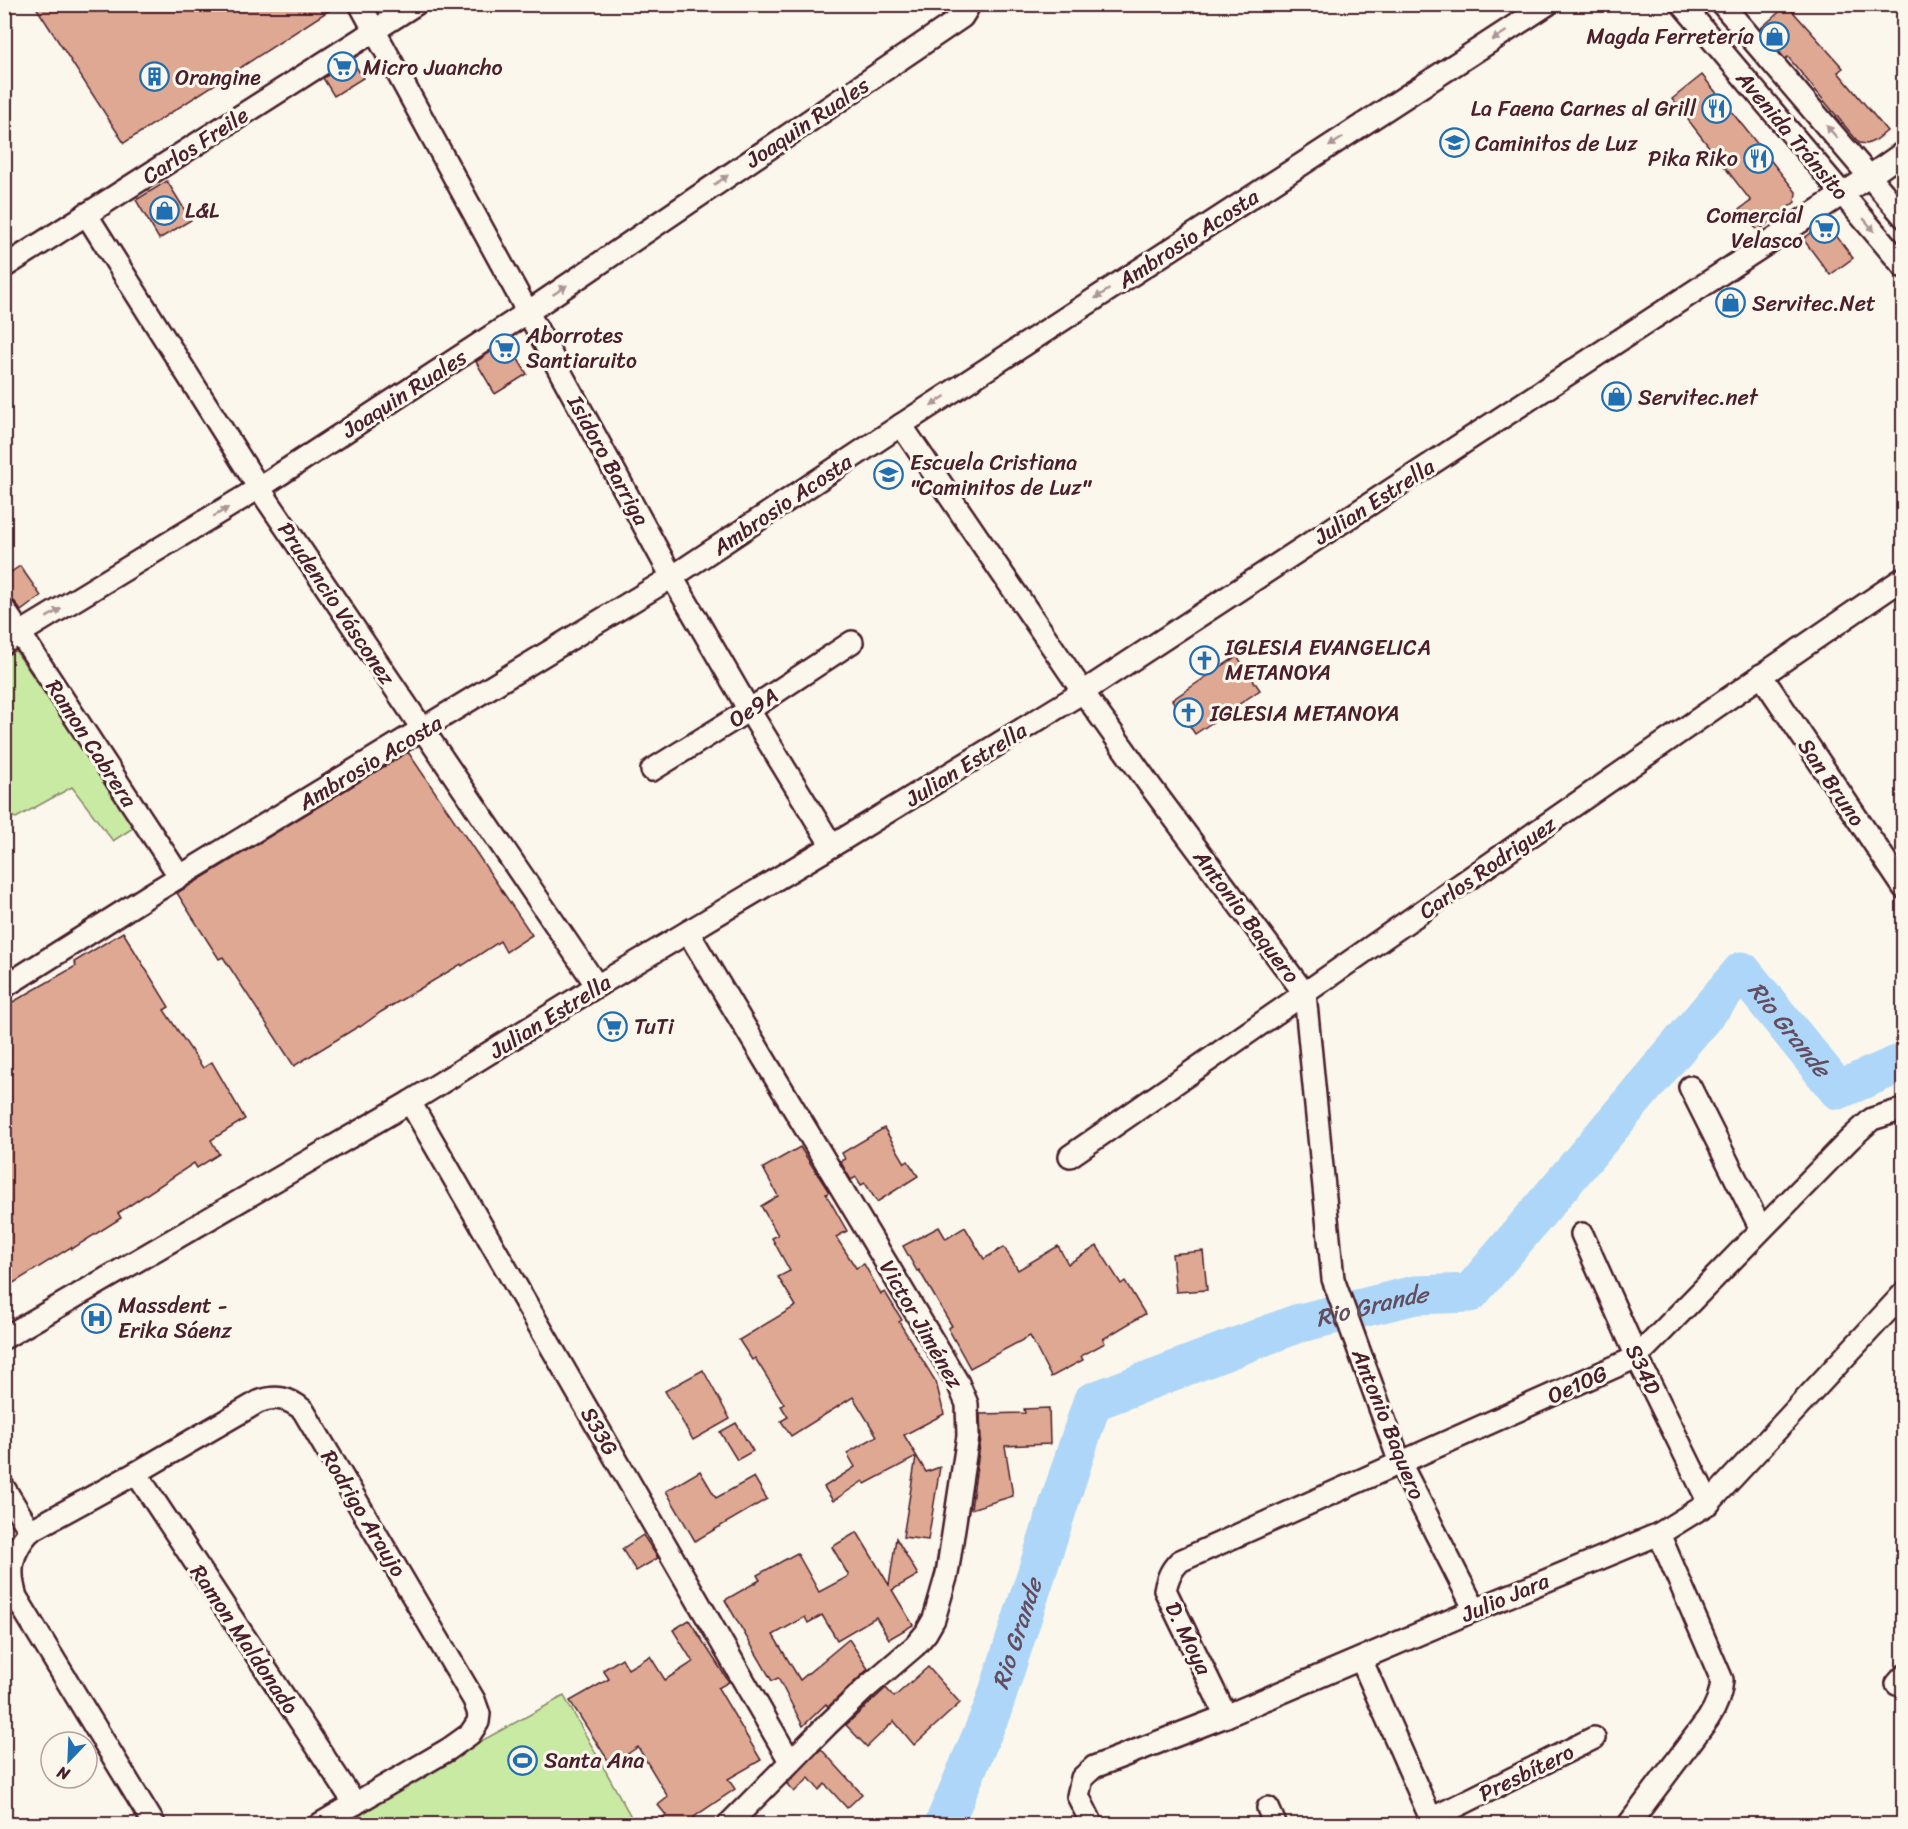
<svg xmlns="http://www.w3.org/2000/svg" width="1908" height="1829" font-family="Sriracha,sans-serif">
	<rect width="100%" height="100%" fill="#fbf7ec"/>
	<filter id="ink" filterUnits="userSpaceOnUse"><feTurbulence type="fractalNoise" baseFrequency=".0167" numOctaves="2"/><feDisplacementMap in="SourceGraphic" scale="12" xChannelSelector="R" yChannelSelector="G"/><feConvolveMatrix kernelMatrix="1 2 1 2 8 2 1 2 1" color-interpolation-filters="sRGB"/></filter>
	<g filter="url(#ink)">
		<g fill="#c8eaa3" stroke="#898467" stroke-width="1.5">
			<path d="M4,634l132,192 -23,15 -41,-54 -56,31 -11,-4z"/>
			<path d="M564,1696l71,128h-306z"/>
		</g>
		<g fill="none" stroke-linecap="round" stroke-linejoin="round">
			<path stroke="#add6f8" stroke-width="39" id="s1" d="M944,1824l49,-116 99,-306 204,-78 119,-29 55,-2 272,-322 96,119 66,-28"/>
		</g>
		<g fill="#dea893" stroke="#4a1f2b" stroke-width="1.5">
			<path d="M34,4h305l-215,139z"/>
			<path d="M1787,5l56,63 -5,4 49,59 -11,9 -9,4 -8,-1 -71,-86 -3,2 -25,-30z"/>
			<path d="M352,60l11,18 -29,18 -11,-18z"/>
			<path d="M1702,75l94,117 -1,10 -37,29 -18,-22 11,-8 -79,-102z"/>
			<path d="M167,181l24,39 -32,19 -23,-39z"/>
			<path d="M1826,222l27,36 -23,17 -27,-36z"/>
			<path d="M507,341l20,33 -32,20 -19,-32z"/>
			<path d="M20,566l21,30 -20,15 -6,-9 -11,-10v-15z"/>
			<path d="M1237,656l23,34 -65,44 -23,-34z"/>
			<path d="M408,752l124,183 -26,17 -6,-11 -38,25 -1,-2 -80,48 -21,15 -1,-1 -65,40 -71,-109 -4,2 -42,-66z"/>
			<path d="M123,932l46,75 -5,3 39,58 9,-6 33,57 -34,21 8,14 -22,14 -3,-5 -76,50 3,5 -49,31 -1,-2 -67,42v-282l72,-41 -2,-4z"/>
			<path d="M884,1128l21,35 3,-2 10,15 -41,26 -12,-19 -4,2 -5,-8 -5,3 -11,-19 5,-2 -3,-6z"/>
			<path d="M800,1147l29,45 -3,2 21,37 -11,6 20,31 8,-4 17,30 4,-2 17,28 -3,2 37,60 8,32 -40,21 22,37 14,-5 -12,73 -25,-3 13,-80 -51,27 -2,-3 -30,20 -9,-14 31,-20 -8,-14 30,-17 -24,-39 -62,39 -10,-15 7,-4 -7,-11 3,-2 -29,-46 -3,2 -13,-20 57,-34 -18,-29 12,-6 -18,-33 6,-3 -17,-29 17,-10 -15,-28z"/>
			<path d="M939,1227l7,12 19,-12 19,32 20,-12 14,23 40,-24 10,18 29,-18 24,38 4,-3 20,33 -42,25 2,4 -24,13 2,4 -32,17 -21,-41 -60,32 -22,-40 4,-2 -33,-56 -2,1 -14,-25z"/>
			<path d="M1203,1251l4,39 -31,2 -4,-38z"/>
			<path d="M703,1370l27,49 -37,21 -28,-49z"/>
			<path d="M1049,1408l1,36 -45,2 8,50 -42,13 10,-71 -1,-24 45,-1 -1,-4z"/>
			<path d="M736,1423l17,28 -16,9 -17,-28z"/>
			<path d="M700,1471l16,27 38,-21 13,22 -72,42 -29,-50z"/>
			<path d="M857,1532l32,53 7,-47 22,37 -26,15 21,35 -24,14 -13,-22 -39,23 -15,-25 -14,8 -3,-6 -32,18 27,45 49,-41 19,30 -40,38 -2,-3 -23,22 -25,-48 -6,3 -47,-81 35,-20 -3,-5 40,-22 22,39 30,-16 -17,-29z"/>
			<path d="M643,1535l15,23 -22,13 -14,-22z"/>
			<path d="M689,1620l40,62 -11,6 43,72 -33,19 7,10 -41,28 5,7h-46l13,-9 -8,-10 10,-8 -30,-50 -27,18 -41,-64 39,-22 -6,-9 19,-12 6,11 22,-13 15,24 28,-18 -20,-32z"/>
			<path d="M928,1667l32,36 -46,42 -20,-24 -27,26 -21,-22 40,-37 8,9z"/>
			<path d="M821,1749l41,45 -15,14 -22,-24 -6,6 -10,-12 -15,14 -7,-8z"/>
		</g>
		<g fill="none" stroke-linecap="round" stroke-linejoin="round">
			<defs>
				<g id="minor">
					<path d="M360,4l312,573 77,133 83,136"/>
					<path d="M1682,4l222,263"/>
					<path d="M1722,4l182,213"/>
					<path d="M86,214l173,274 338,498"/>
					<path d="M4,267l412,-263"/>
					<path d="M901,425l182,267 68,95 154,207 28,285 67,184 75,147"/>
					<path d="M4,609l176,268"/>
					<path d="M4,643l255,-155 269,-176 434,-295 5,-8 1,-5"/>
					<path d="M1761,675l143,213"/>
					<path d="M652,770l97,-60 103,-68"/>
					<path d="M688,932l270,451 9,21 1,32 -21,138 -13,45 -8,14 -11,13 -49,42 -39,37 -98,99"/>
					<path d="M4,987l147,-93 521,-317 229,-152 647,-421"/>
					<path d="M1690,1087l71,142"/>
					<path d="M410,1102l380,659"/>
					<path d="M1070,1156c279,-192 554,-388 834,-578"/>
					<path d="M1582,1234l55,123 72,146"/>
					<path d="M4,1338l406,-236 187,-116 235,-140 251,-154 787,-516 34,-24"/>
					<path d="M136,1473l219,331"/>
					<path d="M4,1488l26,43c-19,21 -22,39 -14,66l138,227"/>
					<path d="M30,1531l106,-58 122,-71c18,-7 31,-4 45,8l171,290 5,14 -1,8 -8,12 -21,15 -129,75"/>
					<path d="M1361,1659l70,160"/>
					<path d="M1897,1684l7,-8"/>
					<path d="M1226,1716l-61,-126c3,-13 6,-20 15,-29l457,-204 213,-218 22,-20 32,-10"/>
					<path d="M1268,1808l7,16"/>
					<path d="M1092,1824l-14,-28 4,-18 12,-11 132,-51 249,-106 184,-76 50,-31 195,-210"/>
					<path d="M1427,1824l4,-5 163,-81"/>
					<path d="M1629,1824l79,-105c8,-12 13,-23 14,-39l-63,-146"/>
				</g>
			</defs>
			<use href="#minor" stroke="#4a1f2b" stroke-width="26"/>
			<use href="#minor" stroke="#fbf7ec" stroke-width="21"/>
		</g>
		<defs><path id="oneway-solid" d="M-6-.8H1V-3.2L6.5 0L1 3.2V.8H-6Z" transform="scale(1.5)"/></defs>
		<g fill="#ab9695">
			<use href="#oneway-solid" transform="translate(1499 36) rotate(147)"/>
			<use href="#oneway-solid" transform="translate(1832 132) rotate(-131)"/>
			<use href="#oneway-solid" transform="translate(1336 142) rotate(147)"/>
			<use href="#oneway-solid" transform="translate(721 180) rotate(-34)"/>
			<use href="#oneway-solid" transform="translate(1869 225) rotate(50)"/>
			<use href="#oneway-solid" transform="translate(560 290) rotate(-34)"/>
			<use href="#oneway-solid" transform="translate(1102 294) rotate(147)"/>
			<use href="#oneway-solid" transform="translate(938 401) rotate(147)"/>
			<use href="#oneway-solid" transform="translate(221 512) rotate(-31)"/>
			<use href="#oneway-solid" transform="translate(54 613) rotate(-31)"/>
		</g>
	</g>
	<defs>
		<symbol id="shop-ring" viewBox="-11 -11 22 22"><circle r="9.5" fill="#fbf7ec" stroke="#1f6fb2" stroke-width="1.5"/><path d="M-5-2.5h2.3a2.7 3.5 0 0 1 5.4 0H5L5.5 6h-11ZM-1.5-2.5h3a1.5 2.3 0 0 0-3 0Z" fill="#1f6fb2"/></symbol>
		<symbol id="supermarket-ring" viewBox="-11 -11 22 22"><circle r="9.5" fill="#fbf7ec" stroke="#1f6fb2" stroke-width="1.5"/><path d="M-6-5.5h2.5l.6 2H6L4.5 2H-2.5L-4.4-4H-6ZM-1.5 3.2a1.3 1.3 0 1 0 .1 0ZM3 3.2a1.3 1.3 0 1 0 .1 0Z" fill="#1f6fb2"/></symbol>
		<symbol id="building-ring" viewBox="-11 -11 22 22"><circle r="9.5" fill="#fbf7ec" stroke="#1f6fb2" stroke-width="1.5"/><path d="M-4-6H4V6H1V3H-1V6H-4ZM-2.5-4.3h1.7v1.8h-1.7ZM.8-4.3h1.7v1.8H.8ZM-2.5-1h1.7V.8h-1.7ZM.8-1h1.7V.8H.8Z" fill="#1f6fb2"/></symbol>
		<symbol id="restaurant-ring" viewBox="-11 -11 22 22"><circle r="9.5" fill="#fbf7ec" stroke="#1f6fb2" stroke-width="1.5"/><path d="M-5-6h1v4h1v-4h1v4h1v-4h1v5L-1.5 .5V6h-2V.5L-5-1ZM5-6V6H3V1.5H1.5Q1.5-4 5-6Z" fill="#1f6fb2"/></symbol>
		<symbol id="school-ring" viewBox="-11 -11 22 22"><circle r="9.5" fill="#fbf7ec" stroke="#1f6fb2" stroke-width="1.5"/><path d="M0-5L7-2L0 1L-7-2ZM-4 1L0 2.5L4 1V4Q0 6-4 4Z" fill="#1f6fb2"/></symbol>
		<symbol id="church-ring" viewBox="-11 -11 22 22"><circle r="9.5" fill="#fbf7ec" stroke="#1f6fb2" stroke-width="1.5"/><path d="M-1.2-6h2.4v3.5h3.3v2.4h-3.3V6h-2.4V-.1h-3.3v-2.4h3.3Z" fill="#1f6fb2"/></symbol>
		<symbol id="hospital-ring" viewBox="-11 -11 22 22"><circle r="9.5" fill="#fbf7ec" stroke="#1f6fb2" stroke-width="1.5"/><path d="M-5-5h3v3.5h4V-5h3V5h-3V1.5h-4V5h-3Z" fill="#1f6fb2"/></symbol>
		<symbol id="stadium-ring" viewBox="-11 -11 22 22"><circle r="9.5" fill="#fbf7ec" stroke="#1f6fb2" stroke-width="1.5"/><path d="M0-5a6.5 5 0 1 0 0 10a6.5 5 0 1 0 0-10ZM-3.5-1.8h7v3.6h-7Z" fill="#1f6fb2"/></symbol>
	</defs>
	<g fill-rule="evenodd">
		<use href="#shop-ring" x="1758" y="20" width="33" height="33"/>
		<use href="#supermarket-ring" x="326" y="50" width="33" height="33"/>
		<use href="#building-ring" x="138" y="60" width="33" height="33"/>
		<use href="#restaurant-ring" x="1700" y="92" width="33" height="33"/>
		<use href="#school-ring" x="1438" y="126" width="33" height="33"/>
		<use href="#restaurant-ring" x="1742" y="142" width="33" height="33"/>
		<use href="#shop-ring" x="148" y="194" width="33" height="33"/>
		<use href="#supermarket-ring" x="1808" y="212" width="33" height="33"/>
		<use href="#shop-ring" x="1714" y="286" width="33" height="33"/>
		<use href="#supermarket-ring" x="488" y="332" width="33" height="33"/>
		<use href="#shop-ring" x="1600" y="380" width="33" height="33"/>
		<use href="#school-ring" x="872" y="458" width="33" height="33"/>
		<use href="#church-ring" x="1188" y="644" width="33" height="33"/>
		<use href="#church-ring" x="1172" y="696" width="33" height="33"/>
		<use href="#supermarket-ring" x="596" y="1010" width="33" height="33"/>
		<use href="#hospital-ring" x="80" y="1302" width="33" height="33"/>
		<use href="#stadium-ring" x="506" y="1744" width="33" height="33"/>
	</g>
	<g text-anchor="middle" stroke-width="6" stroke-linejoin="round" paint-order="stroke">
		<g font-size="22" fill="#4a1f2b" stroke="#fbf7ec" text-anchor="start">
			<text x="1754" y="44" text-anchor="end">Magda Ferretería</text>
			<text x="363" y="75">Micro Juancho</text>
			<text x="175" y="85">Orangine</text>
			<text x="1696" y="116" text-anchor="end">La Faena Carnes al Grill</text>
			<text x="1475" y="151">Caminitos de Luz</text>
			<text x="1738" y="166" text-anchor="end">Pika Riko</text>
			<text x="185" y="218">L&amp;L</text>
			<text x="1803" y="223" text-anchor="end">Comercial<tspan x="1803" dy="25">Velasco</tspan></text>
			<text x="1752" y="311">Servitec.Net</text>
			<text x="526" y="343">Aborrotes<tspan x="526" dy="25">Santiaruito</tspan></text>
			<text x="1638" y="405">Servitec.net</text>
			<text x="910" y="470">Escuela Cristiana<tspan x="910" dy="25">"Caminitos de Luz"</tspan></text>
			<text x="1225" y="655">IGLESIA EVANGELICA<tspan x="1225" dy="25">METANOYA</tspan></text>
			<text x="1210" y="721">IGLESIA METANOYA</text>
			<text x="634" y="1034">TuTi</text>
			<text x="118" y="1313">Massdent -<tspan x="118" dy="25">Erika Sáenz</tspan></text>
			<text x="544" y="1768">Santa Ana</text>
		</g>
		<g font-size="22" fill="#4a1f2b" stroke="#fbf7ec">
			<text transform="translate(807 122) rotate(-34)" y="8">Joaquin Ruales</text>
			<text transform="translate(1793 135) rotate(50)" y="8">Avenida Tránsito</text>
			<text transform="translate(195 145) rotate(-33)" y="8">Carlos Freile</text>
			<text transform="translate(1188 238) rotate(-33)" y="8">Ambrosio Acosta</text>
			<text transform="translate(404 393) rotate(-33)" y="8">Joaquin Ruales</text>
			<text transform="translate(609 460) rotate(61)" y="8">Isidoro Barriga</text>
			<text transform="translate(1374 501) rotate(-33)" y="8">Julian Estrella</text>
			<text transform="translate(782 504) rotate(-34)" y="8">Ambrosio Acosta</text>
			<text transform="translate(337 603) rotate(56)" y="8">Prudencio Vásconez</text>
			<text transform="translate(753 707) rotate(-33)" y="8">Oe9A</text>
			<text transform="translate(92 743) rotate(57)" y="8">Ramon Cabrera</text>
			<text transform="translate(370 762) rotate(-31)" y="8">Ambrosio Acosta</text>
			<text transform="translate(966 764) rotate(-32)" y="8">Julian Estrella</text>
			<text transform="translate(1832 782) rotate(56)" y="8">San Bruno</text>
			<text transform="translate(1487 867) rotate(-35)" y="8">Carlos Rodriguez</text>
			<text transform="translate(1247 916) rotate(53)" y="8">Antonio Baquero</text>
			<text transform="translate(550 1016) rotate(-32)" y="8">Julian Estrella</text>
			<text transform="translate(922 1324) rotate(60)" y="8">Victor Jiménez</text>
			<text transform="translate(1644 1369) rotate(64)" y="8">S34D</text>
			<text transform="translate(1577 1384) rotate(-24)" y="8">Oe10G</text>
			<text transform="translate(1389 1424) rotate(68)" y="8">Antonio Baquero</text>
			<text transform="translate(600 1431) rotate(60)" y="8">S33G</text>
			<text transform="translate(364 1513) rotate(59)" y="8">Rodrigo Araujo</text>
			<text transform="translate(1505 1597) rotate(-23)" y="8">Julio Jara</text>
			<text transform="translate(1189 1638) rotate(64)" y="8">D. Moya</text>
			<text transform="translate(245 1639) rotate(56)" y="8">Ramon Maldonado</text>
			<text transform="translate(1526 1772) rotate(-26)" y="8">Presbítero</text>
		</g>
		<g font-size="24" font-style="italic" fill="#634d5e" stroke="#fbf7ec">
			<text dy="8" stroke="none"><textPath href="#s1" startOffset="1340">Rio Grande</textPath></text>
			<text dy="8" stroke="none"><textPath href="#s1" startOffset="744">Rio Grande</textPath></text>
			<text dy="8" stroke="none"><textPath href="#s1" startOffset="204">Rio Grande</textPath></text>
		</g>
	</g>
	<rect width="1908" height="1829" fill="none" stroke="#fbf7ec" stroke-width="24"/>
	<rect x="12" y="12" width="1884" height="1805" fill="none" stroke="#4a1f2b" stroke-width="2" filter="url(#ink)"/>
	<g transform="translate(69 1760) rotate(203)"><circle r="28" fill="#fbf7ec" stroke="#b4a19f" stroke-width="1.5"/>
	<path d="M0-4.5L10 22L0 15L-10 22Z" fill="#1f6fb2"/>
	<text y="-9" font-size="16" font-weight="bold" text-anchor="middle" fill="#4a1f2b">N</text>
	</g>
</svg>
